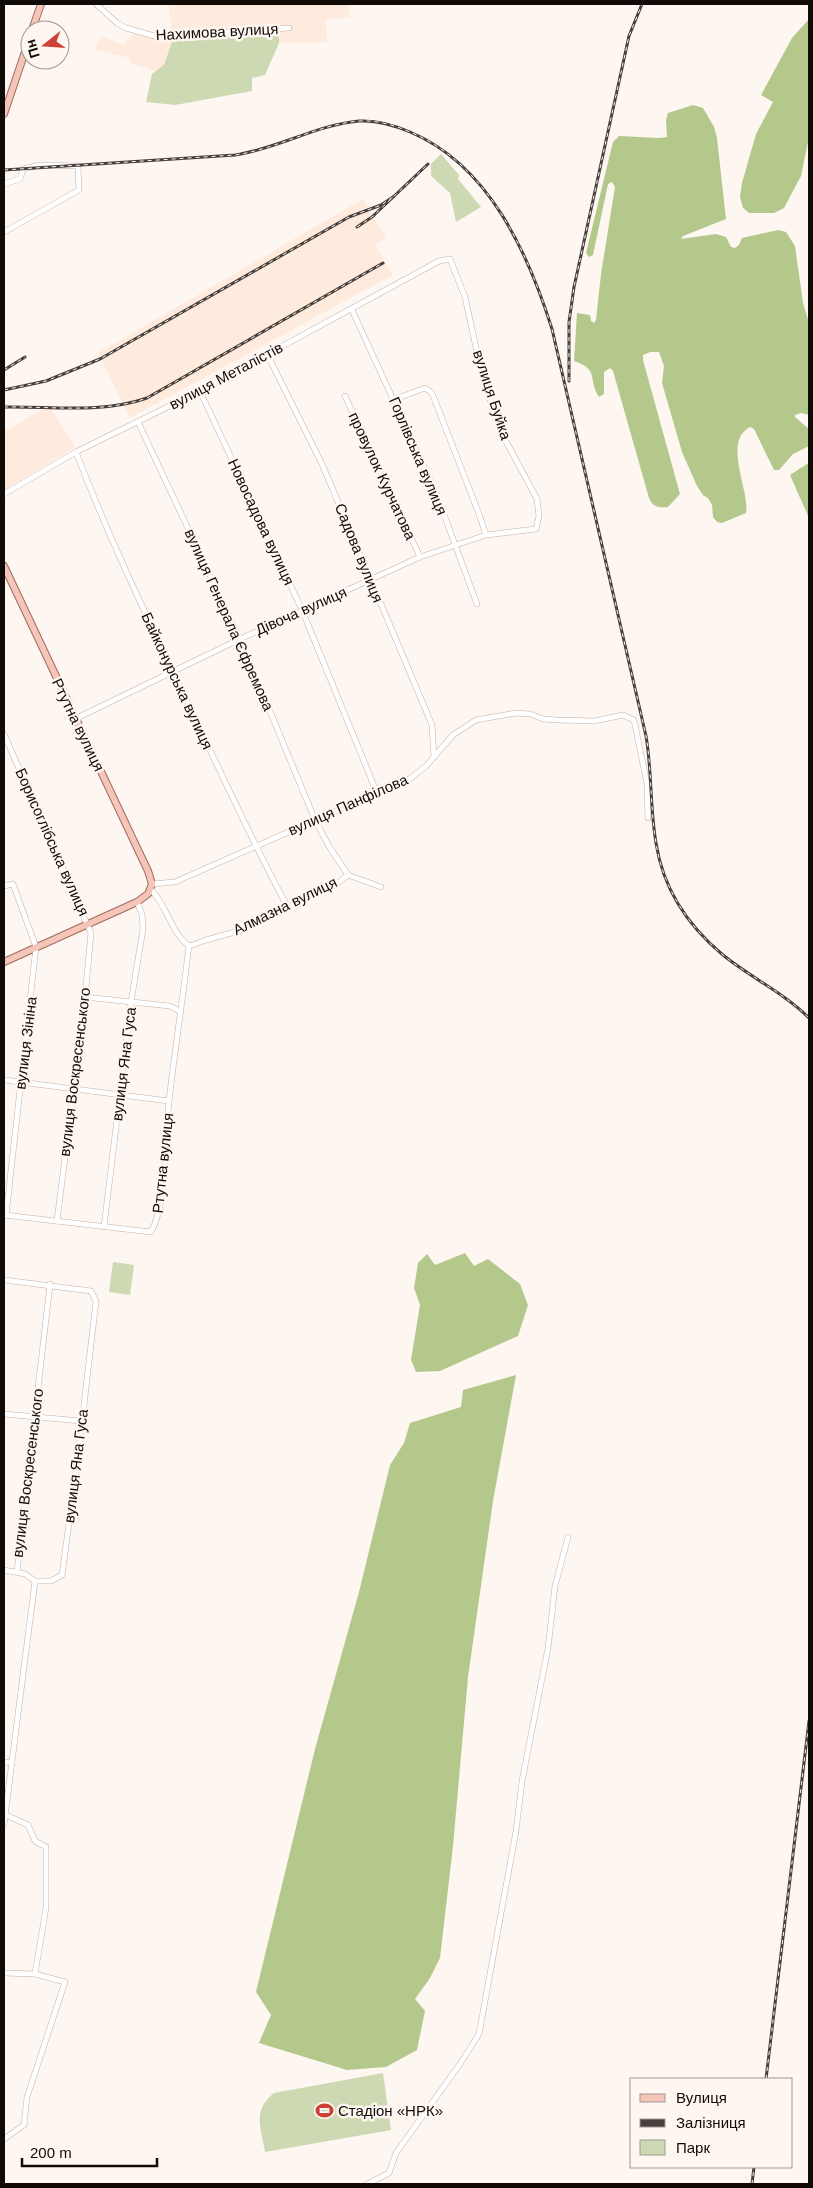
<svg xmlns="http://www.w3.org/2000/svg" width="813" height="2188" font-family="Arial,sans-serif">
	<rect width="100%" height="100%" fill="#fdf6f1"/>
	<g fill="#feebdd">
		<path d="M168,4h181l1,13 -24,3 1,22 -48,1 -1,-19 -105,11v4l-9,26 -8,6 -26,-8v-5l-35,-9 6,-13 22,9 11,-12 39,2z"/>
		<path d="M363,199l23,39 -11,7 18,30 -263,143 -32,-65z"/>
		<path d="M49,406l26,41 -71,43v-61l1,2z"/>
	</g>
	<g fill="#ccd9b2">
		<path d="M279,24v19l-14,32 -13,3v13l-77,14 -29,-3 6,-28 12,-9 9,-26v-4z"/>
		<path d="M441,154l18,21 -1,4 23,28 -25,15 -6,-29 -19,-17v-12z"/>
		<path d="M113,1262l21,3 -4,30 -21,-3z"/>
		<path d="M383,2073l8,57 -126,22c-4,-25 -13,-41 9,-59z"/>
	</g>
	<g fill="#b5c88b">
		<path d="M809,19v118l-8,39 -17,32 -10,5h-25l-6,-5 -3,-11 2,-14 14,-49 17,-32 -12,-7 31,-57z"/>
		<path d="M693,105l10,3 11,19 3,11 9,81 -43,17 -2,3 35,-5 10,3 5,10 4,1 4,-3 3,-7 36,-8 8,2 9,14 8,57 6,20v92l-8,-2 -6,2v2l14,12v17l-16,8 -14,16h-5l-20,-41 -4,-2c-28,15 0,63 -4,86l-24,10 -5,-1 -4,-5 -1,-12 -4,-7 -5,-3 -6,-9 -15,-34 -20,-69 2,-17 -5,-14h-9l-7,3v5l37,134 -12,13c-10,1 -15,0 -19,-9l-36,-127 -3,-3 -6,4v22l-5,3c-12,-19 1,-27 -25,-36l3,-48 13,2 1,6 3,2 2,-3 5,-46 14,-87 -3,-5 -4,2 -15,71 -4,2 -3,-4 27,-111 6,-6 40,2 8,-1 -1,-17 2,-7z"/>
		<path d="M807,464h2v54l-19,-43z"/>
		<path d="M465,1253l9,13 14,-7 32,25 8,21 -10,31 -78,35 -24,1 -5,-12 9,-55 -6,-17 4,-25 9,-9 8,11z"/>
		<path d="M516,1375l-23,126 -25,176 -15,169 -13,112 -10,20 -15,21 10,12 -8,39 -31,17 -39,3 -88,-27 12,-28 -15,-23 59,-243 44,-157 31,-127 14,-22 6,-20 51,-16 2,-17z"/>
	</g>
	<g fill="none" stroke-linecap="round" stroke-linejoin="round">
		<defs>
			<g id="minor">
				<path d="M96,4l21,19 9,5 32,9 131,-9"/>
				<path d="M4,184l16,-5 3,-10 17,-4 38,1 1,24 -75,42"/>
				<path d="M352,310l84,183 41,111"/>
				<path d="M267,354l55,110 110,261 2,32"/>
				<path d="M200,391l102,219 75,183"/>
				<path d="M345,396l75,161"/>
				<path d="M395,399l30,-11 7,5 47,121 7,21"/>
				<path d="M138,422l102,217 75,181 15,28 18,27"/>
				<path d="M76,452c31,81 68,159 105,236 34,73 68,147 106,218"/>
				<path d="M4,494l72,-42 124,-61 239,-130 11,-2 15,38 17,78 18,55 37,69 2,17 -3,13 -50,6 -66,22 -180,82 -165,80"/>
				<path d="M4,734l87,199 -6,64 -28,224"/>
				<path d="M348,875l33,12"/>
				<path d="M152,884l23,-2 236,-104 15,-12 27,-31 23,-15 40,-7 14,1 13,5 14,1 37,1 29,-6 11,5 13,64 1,34"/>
				<path d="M4,886l9,-2 23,63 -30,268"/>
				<path d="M151,890c15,13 21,46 39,56l16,-6 36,-10 97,-48 9,-7"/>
				<path d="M85,997l85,9 11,6"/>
				<path d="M4,1080l165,21"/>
				<path d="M4,1215l147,17c18,-33 14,-93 18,-131 6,-52 14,-104 20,-156"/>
				<path d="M104,1227l27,-225 12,-73 -1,-15 -5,-12"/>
				<path d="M4,1280l87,11 5,10 -18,156 -16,118 -11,6h-16l-10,-7 -21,-4"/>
				<path d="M4,1414l77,7"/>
				<path d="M17,1572l33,-288"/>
				<path d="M4,1762l8,1"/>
				<path d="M4,1814l24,11 7,16 11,6v61l-11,66"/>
				<path d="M4,1824l31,-243"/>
				<path d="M4,1973l31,1 30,8 -38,115 -3,28 -20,14"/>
				<path d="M367,2184l22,-11 7,-20 64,-89 19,-30 37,-203 6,-50 26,-133 7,-62 13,-49"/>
			</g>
			<g id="major">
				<path d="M32,30l9,-26"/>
				<path d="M4,114l26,-77"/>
				<path d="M4,566l144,305 4,13 -4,10 -11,8 -133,60"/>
			</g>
		</defs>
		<use href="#minor" stroke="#c3b2a7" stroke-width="6"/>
		<use href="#major" stroke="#9f6b5c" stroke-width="8"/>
		<use href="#minor" stroke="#fff" stroke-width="5"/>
		<use href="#major" stroke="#f4c5b8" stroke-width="6"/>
		<defs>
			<g id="rail">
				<path d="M4,170l231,-15c42,-6 81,-30 124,-34 18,-1 35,4 51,11 79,33 118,121 142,197l94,407c6,35 4,72 10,107 7,45 32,83 67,112 27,22 61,38 86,63"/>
				<path d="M357,227l15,-10 56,-53"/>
				<path d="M4,370l21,-13"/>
				<path d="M569,381v-59l5,-35 55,-251 13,-32"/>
				<path d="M4,390l42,-9 54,-22 249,-142 32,-12 12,-8"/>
				<path d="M4,407c47,-1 97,7 143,-9l236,-135"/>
				<path d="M766,2079l43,-358"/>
				<path d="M752,2184l2,-17"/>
			</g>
		</defs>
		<use href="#rail" stroke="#47403c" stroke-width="3"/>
		<use href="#rail" stroke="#fdf6f1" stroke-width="1" stroke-dasharray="4" stroke-linecap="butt"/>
	</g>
	<defs>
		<symbol id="stadium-bare" viewBox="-9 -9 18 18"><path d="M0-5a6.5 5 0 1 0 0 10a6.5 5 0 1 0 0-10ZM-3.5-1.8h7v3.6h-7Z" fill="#ce4035" stroke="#fdf6f1" stroke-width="2.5" paint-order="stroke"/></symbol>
	</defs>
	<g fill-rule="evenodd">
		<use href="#stadium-bare" x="312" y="2098" width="25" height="25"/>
	</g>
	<g text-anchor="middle" stroke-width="5" stroke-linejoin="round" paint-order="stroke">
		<g font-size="15" fill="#110b07" stroke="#fdf6f1">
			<text transform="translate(217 32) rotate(-3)" y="5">Нахимова вулиця</text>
			<text transform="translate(226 376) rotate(-28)" y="5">вулиця Металістів</text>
			<text transform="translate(492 395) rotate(72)" y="5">вулиця Буйка</text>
			<text transform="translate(418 456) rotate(67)" y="5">Горлівська вулиця</text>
			<text transform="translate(382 476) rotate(65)" y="5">провулок Курчатова</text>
			<text transform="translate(261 522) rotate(65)" y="5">Новосадова вулиця</text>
			<text transform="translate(359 553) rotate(68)" y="5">Садова вулиця</text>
			<text transform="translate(301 611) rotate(-24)" y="5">Дівоча вулиця</text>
			<text transform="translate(229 620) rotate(66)" y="5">вулиця Генерала Єфремова</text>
			<text transform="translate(177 681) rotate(65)" y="5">Байконурська вулиця</text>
			<text transform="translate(78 725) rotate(64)" y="5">Ртутна вулиця</text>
			<text transform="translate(348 805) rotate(-24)" y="5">вулиця Панфілова</text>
			<text transform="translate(52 842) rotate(66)" y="5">Борисоглібська вулиця</text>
			<text transform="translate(285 906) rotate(-26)" y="5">Алмазна вулиця</text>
			<text transform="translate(26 1043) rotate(-83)" y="5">вулиця Зініна</text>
			<text transform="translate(124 1064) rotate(-83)" y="5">вулиця Яна Гуса</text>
			<text transform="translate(75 1072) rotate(-83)" y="5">вулиця Воскресенського</text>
			<text transform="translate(163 1163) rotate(-84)" y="5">Ртутна вулиця</text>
			<text transform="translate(76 1466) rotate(-83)" y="5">вулиця Яна Гуса</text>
			<text transform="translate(28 1473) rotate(-83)" y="5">вулиця Воскресенського</text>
		</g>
		<g font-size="15" fill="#110b07" stroke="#fdf6f1" text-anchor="start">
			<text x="338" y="2116">Стадіон «НРК»</text>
		</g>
	</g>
	<rect width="813" height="2188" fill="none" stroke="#110b07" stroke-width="10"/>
	<rect x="630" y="2078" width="162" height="90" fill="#fdf6f1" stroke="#9f9893"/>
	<rect x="640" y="2094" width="25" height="8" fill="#f4c5b8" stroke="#9f9893"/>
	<text x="676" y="2103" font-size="15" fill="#110b07">Вулиця</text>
	<rect x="640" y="2119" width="25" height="8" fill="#47403c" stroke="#9f9893"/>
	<text x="676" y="2128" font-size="15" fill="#110b07">Залізниця</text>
	<rect x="640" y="2140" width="25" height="15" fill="#ccd9b2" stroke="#9f9893"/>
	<text x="676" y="2153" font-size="15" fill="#110b07">Парк</text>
	<g transform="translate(45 45) rotate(253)"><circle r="24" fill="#fdf6f1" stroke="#9f9893"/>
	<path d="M0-4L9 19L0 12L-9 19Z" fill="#ce4035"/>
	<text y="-8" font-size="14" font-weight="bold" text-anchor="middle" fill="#110b07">Пн</text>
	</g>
	<path d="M22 2158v8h135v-8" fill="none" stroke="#110b07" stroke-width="2.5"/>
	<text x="30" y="2158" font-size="15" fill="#110b07" stroke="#fdf6f1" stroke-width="4" paint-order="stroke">200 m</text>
</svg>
